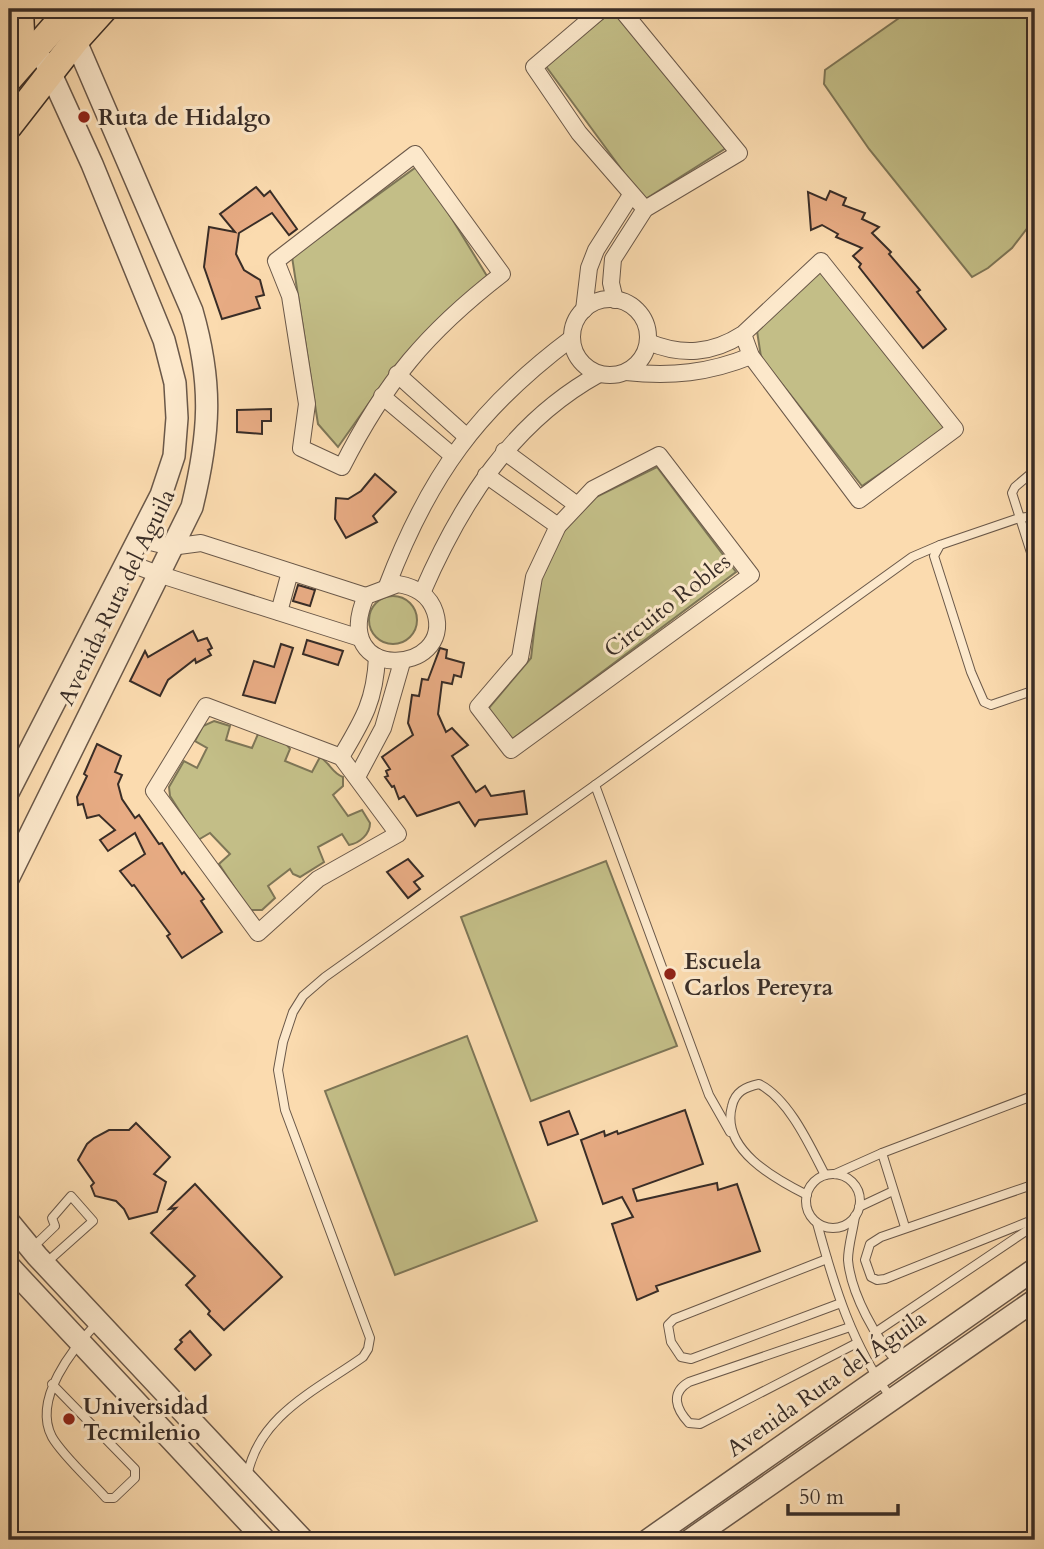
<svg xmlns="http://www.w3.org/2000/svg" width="1044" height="1549" font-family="Cardo,serif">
	<rect width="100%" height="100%" fill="#fbdbaf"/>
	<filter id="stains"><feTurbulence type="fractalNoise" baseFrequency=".00286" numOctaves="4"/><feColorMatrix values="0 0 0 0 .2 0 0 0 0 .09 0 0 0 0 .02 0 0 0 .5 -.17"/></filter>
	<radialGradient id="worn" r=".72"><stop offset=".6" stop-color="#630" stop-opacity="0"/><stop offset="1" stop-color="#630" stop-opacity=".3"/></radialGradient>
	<g fill="#c3be87" stroke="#7e7657" stroke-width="2">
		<path d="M615,9l111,139 -82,52 -99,-135z"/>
		<path d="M912,9h116l7,19v190l-23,30 -24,20 -16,9 -103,-128 -45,-65 1,-14z"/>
		<path d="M419,165l68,111 -91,89 -58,82 -20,-23 -26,-167z"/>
		<path d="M820,272l125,157 -83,57 -101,-129 -4,-26z"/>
		<path d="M657,467l79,105 -225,168 -23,-31 43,-51 9,-78 23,-49 33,-34z"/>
		<circle cx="393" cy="620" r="24"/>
		<path d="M214,721l16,5 -4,14 26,8 6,-14 28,10 4,5 -5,12 27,11 8,-15c10,6 12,16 23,20v9l-10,9 15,21 14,-6 8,13c0,11 -10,20 -21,22l-7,-11 -24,13 6,15 -24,15 -7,-3 -3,-5 -22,17 7,12 -13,12h-11l-5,-5 -27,-41 11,-10 -20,-21 -12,7 -28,-44 -1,-9 15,-26 13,7 10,-20 -12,-7 8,-15z"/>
		<path d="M606,861l71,185 -146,55 -70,-184z"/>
		<path d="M467,1036l70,185 -142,54 -70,-184z"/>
	</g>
	<g fill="#e7ab83" stroke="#392d27" stroke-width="2">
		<path d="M256,187l8,9 6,-5 27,38 -8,6 -17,-22 -33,20 -3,21 8,16 16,10 4,15 -8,2 4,11 -38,11 -18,-52 5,-40 26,5 -15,-18z"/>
		<path d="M830,191l16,7 -3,7 22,8 -3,6 17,8 -7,6 19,19 -2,2 31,36 -3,2 29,37 -23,19 -64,-81 2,-3 -8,-8 9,-8 -26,-11 2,-3 -16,-9 -11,5 -3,-38 18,8z"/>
		<path d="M271,409v12h-9v13l-25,-2v-22z"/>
		<path d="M375,474l21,18 -23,24 4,6 -31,16 -11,-19 1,-21 12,1 13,-8z"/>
		<path d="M298,585l17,5 -5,16 -17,-5z"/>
		<path d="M193,631l5,10 9,-3 5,10 -4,2 3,5 -15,8 -1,-4 -27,21 -8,16 -30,-15 15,-30 3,6z"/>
		<path d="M307,640l36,11 -5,14 -35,-11z"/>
		<path d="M281,644l12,4 -18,55 -32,-8 11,-34 20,6z"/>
		<path d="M440,648l7,2 -1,8 18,5 -3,14 -7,-2 -2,9 -10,-2 -4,32 8,18 6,-4 16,17 -16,11 24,36 9,-6 6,10 33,-5 3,23 -48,6 -4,6 -16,-24 -42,14 -13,-20 -5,3 -5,-13 -2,1 -7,-10 3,-1 -2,-5 4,-2 -8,-12 31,-22 -5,-12 4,-28 7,1 3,-17 6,1z"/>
		<path d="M97,744l24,12 -6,16 7,3 -4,9 4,15 13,19 4,-3 20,29 3,-1 20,31 2,-2 20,27 -3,2 21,31 -40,26 -15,-22 3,-2 -36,-49 -2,1 -12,-15 25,-17 -10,-21 -27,18 -8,-11 15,-10 -16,-15 -12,3 -4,-14 -5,1 -1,-8 10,-21 -3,-2z"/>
		<path d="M408,859l15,17 -9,6 6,7 -12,9 -21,-26z"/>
		<path d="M685,1110l18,54 -70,25 4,12 80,-18 1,7 19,-6 23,67 -104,35 2,5 -21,9 -25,-76 21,-7 -11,-20 -19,7 -22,-64 23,-9 1,5 12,-5 1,3z"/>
		<path d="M569,1111l9,23 -30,11 -8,-23z"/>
		<path d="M136,1123l34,34 -16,17 12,8 -9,30 -28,7 -5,-10 -8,-8 -21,-5 -4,-10 3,-3 -16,-23 9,-16 7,-6 15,-8h20z"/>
		<path d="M195,1184l87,93 -58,53 -16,-16 2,-3 -24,-26 9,-9 -44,-43 25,-25 -7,1z"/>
		<path d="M190,1331l21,24 -16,15 -20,-21 7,-7 -2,-2z"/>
	</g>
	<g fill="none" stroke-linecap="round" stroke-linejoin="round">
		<defs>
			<g id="service">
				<path d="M1035,470l-20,17 -3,6 23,72"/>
				<path d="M1035,516l-16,2 -79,27 -6,11 37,116 13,30 7,3 44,-15"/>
				<path d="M730,1132l-21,-37 -114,-310 317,-228 28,-12"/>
				<path d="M882,1153l23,74"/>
				<path d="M835,1174l47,-21 153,-58"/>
				<circle cx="833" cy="1201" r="27"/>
				<path d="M1035,1184l-154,53 -11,7 -5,16 6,17 6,3 8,-1 150,-60"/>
				<path d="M807,1195c-32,-16 -87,-46 -75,-89 3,-14 13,-19 27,-22 30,15 51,62 66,91"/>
				<path d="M859,1207l34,-16"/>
				<path d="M855,1216c-2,15 -7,30 -7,44 3,34 28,79 51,104"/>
				<path d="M817,1223c17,63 35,123 75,176"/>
				<path d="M31,1249l24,-23 -3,-8 19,-22 22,25 -46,41"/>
				<path d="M827,1259l-153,60 -6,6 3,17 10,15 10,2 150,-56"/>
				<path d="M850,1327l-161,55c-19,11 -13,27 0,41l11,1 157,-81"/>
				<path d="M876,1332l159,-107"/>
				<path d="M52,1384l83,85v9l-21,20h-8c-15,-17 -43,-42 -54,-61 -20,-38 21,-89 46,-115"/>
				<path d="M247,1477c11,-62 70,-87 116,-120l5,-8 2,-11 -85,-228 -7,-40 5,-28 10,-30 10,-16 22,-19 270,-192"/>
			</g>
			<g id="minor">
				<path d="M602,9l-68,58 45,66 66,76"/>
				<path d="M415,154l87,120c-75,58 -117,108 -160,193l-41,-19 6,-44 -17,-108 -14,-35z"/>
				<circle cx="610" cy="337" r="38"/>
				<path d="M615,300l-4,-17 2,-24 32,-50 94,-56 -118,-144"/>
				<path d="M584,310l5,-42 7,-18 35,-55"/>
				<path d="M648,342c34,14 64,12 95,-8l78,-73 134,168 -96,71 -108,-144 -8,-22"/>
				<path d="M626,372c45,5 83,1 125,-16"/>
				<path d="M397,374l70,63"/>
				<path d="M382,396l71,60"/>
				<path d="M504,451l73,54"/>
				<path d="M659,455l92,120 -240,175 -33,-43 42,-49 14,-81 24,-51 35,-37z"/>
				<path d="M486,475l72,51"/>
				<path d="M138,539l33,8 30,-4 165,53"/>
				<path d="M126,562l32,12 202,64"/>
				<path d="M398,584c17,3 31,10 37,28 20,63 -107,72 -69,-16z"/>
				<path d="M387,586c42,-110 90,-177 185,-248"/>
				<path d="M422,593c39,-90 90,-171 177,-219"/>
				<path d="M279,612l11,-40"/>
				<path d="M206,706l135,51 57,77 -80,45 -60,54 -104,-142z"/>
				<path d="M341,757c22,-37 34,-56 36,-100"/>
				<path d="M357,777l26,-49 19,-66"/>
			</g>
			<g id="tertiary">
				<path d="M9,791l152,-296 13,-39 3,-38 -2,-35 -11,-43 -72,-176 -46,-101"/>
				<path d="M9,877l183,-370c18,-74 21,-123 0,-196l-121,-281"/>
				<path d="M9,1222l28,34 266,284"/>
				<path d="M9,1266l256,274"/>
				<path d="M648,1540l387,-271"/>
				<path d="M690,1540l345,-240"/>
			</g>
			<g id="primary">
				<path d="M14,72l7,-39 -1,-24"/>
				<path d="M9,79l61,-70"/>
				<path d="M9,126l67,-86 28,-31"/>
			</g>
		</defs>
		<use href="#service" stroke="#6a5849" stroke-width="10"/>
		<use href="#minor" stroke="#6a5849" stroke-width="18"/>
		<use href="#tertiary" stroke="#6a5849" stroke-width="24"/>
		<use href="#primary" stroke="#392d27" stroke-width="29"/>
		<use href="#service" stroke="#fce8cb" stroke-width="8"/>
		<use href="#minor" stroke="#fce8cb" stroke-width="16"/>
		<use href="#tertiary" stroke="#fce8cb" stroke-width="21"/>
		<use href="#primary" stroke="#fbdbaf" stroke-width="26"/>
	</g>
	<g fill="#8f2418" stroke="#fce8cb" stroke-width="2.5">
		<circle cx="84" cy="117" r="7"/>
		<circle cx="670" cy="974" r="7"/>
		<circle cx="69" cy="1419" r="7"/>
	</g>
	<g text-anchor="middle" stroke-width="6" stroke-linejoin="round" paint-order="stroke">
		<g font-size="23" font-weight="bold" fill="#392d27" stroke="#fce8cb" text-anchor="start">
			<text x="98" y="125">Ruta de Hidalgo</text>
			<text x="684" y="969">Escuela<tspan x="684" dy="26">Carlos Pereyra</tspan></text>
			<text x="83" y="1414">Universidad<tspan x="83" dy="26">Tecmilenio</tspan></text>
		</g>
		<g font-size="23" fill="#392d27" stroke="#fce8cb">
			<text transform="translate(116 597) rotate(-64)" y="8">Avenida Ruta del Aguila</text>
			<text transform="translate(667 605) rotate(-38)" y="8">Circuito Robles</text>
			<text transform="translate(826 1383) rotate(-35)" y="8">Avenida Ruta del Águila</text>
		</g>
	</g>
	<rect width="1044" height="1549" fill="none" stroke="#fbdbaf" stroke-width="35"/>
	<rect x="10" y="10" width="1023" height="1528" fill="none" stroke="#392d27" stroke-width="3.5"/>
	<rect x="18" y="18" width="1009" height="1514" fill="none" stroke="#392d27" stroke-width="2"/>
	<path d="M788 1504v10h110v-10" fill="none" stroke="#392d27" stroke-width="3.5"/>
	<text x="799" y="1504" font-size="21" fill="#392d27" stroke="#fce8cb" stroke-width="5" paint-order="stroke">50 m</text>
	<rect width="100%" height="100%" filter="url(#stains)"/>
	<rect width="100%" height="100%" fill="url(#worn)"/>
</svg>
